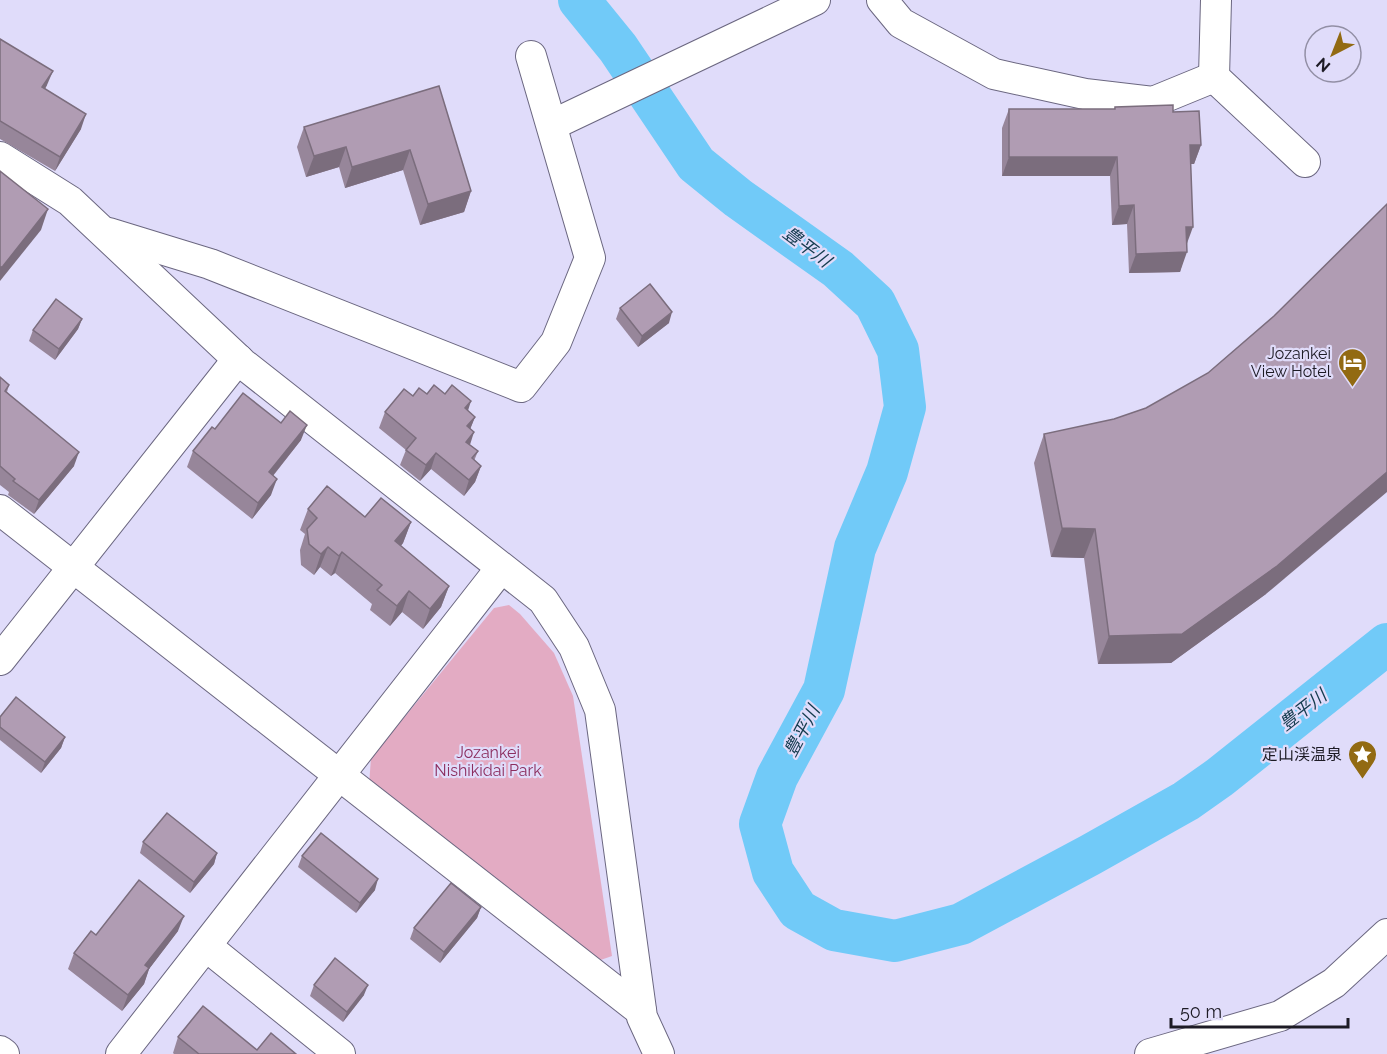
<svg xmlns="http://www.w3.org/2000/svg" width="1387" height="1054" font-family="Raleway,'Noto Sans JP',sans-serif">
	<rect width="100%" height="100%" fill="#e0dcfa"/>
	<path fill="#e3abc3" d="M509,605l11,9 34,39 19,43 39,260 -20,7 -223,-178 2,-27 123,-150z"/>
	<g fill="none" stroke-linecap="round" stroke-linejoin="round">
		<path stroke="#71caf8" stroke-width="42" d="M579,0l39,48 78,116 42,34 100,71 37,34 23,47 7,57 -18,65 -32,76 -31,142 -47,87 -17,47 13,48 25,38 36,20 61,11 66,-17 129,-69 96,-54 34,-24 167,-133"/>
		<defs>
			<g id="minor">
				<path d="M882,0l19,23 93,51 91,20 68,8 61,-25"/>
				<path d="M1216,0l-2,77 91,85"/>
				<path d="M552,125l263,-125"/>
				<path d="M0,157l70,44 172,162 301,237 31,47 26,63 42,307 17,37"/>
				<path d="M109,233l101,31 311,123 35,-45 34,-84 -59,-202"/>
				<path d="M0,510l641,501"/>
				<path d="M0,660l238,-301"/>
				<path d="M206,946l134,108"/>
				<path d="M0,1051l4,3"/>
				<path d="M121,1054l380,-486"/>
				<path d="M1150,1054l130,-38 54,-33 53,-49"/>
			</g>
		</defs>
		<use href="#minor" stroke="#6b6780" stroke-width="32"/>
		<use href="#minor" stroke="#fff" stroke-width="30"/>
	</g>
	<g fill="#97869a">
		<path d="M0,39l47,46 -2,4 36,40 -26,42 -55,-32z"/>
		<path d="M439,86l32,105 -7,21 -44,13 -17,-55 -58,18 -6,-21 -33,10 -9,-30 7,-20z"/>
		<path d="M1115,107l58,5 28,33 -7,19h-3l-4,82 -7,26 -51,1 -2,-49 -15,1 -2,-49h-108v-48l7,-19h105z"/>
		<path d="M620,308l49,15 -31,24 -22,-28z"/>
		<path d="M82,319l-4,10 -23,31 -26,-19 4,-11z"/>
		<path d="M0,377l9,8 -2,7 67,74 -40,48 -26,-19 1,-3 -9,-7z"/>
		<path d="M427,394h18l30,23 -5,12v16l8,6 -4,10 7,5 -6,16 -11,14 -33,-27 -11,12 -20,-16 6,-15 -27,-22 6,-16 28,-16z"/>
		<path d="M215,429l86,11 -28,36 -2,19 -19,24 -65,-52 6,-16z"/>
		<path d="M1044,434l222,160 -95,69 -73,1 -14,-106 -33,-1 -17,-94z"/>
		<path d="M308,509l103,13 -8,21 -2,3 48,40 -8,21 -18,22 -21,-17 -12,14 -20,-16 2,-6 -37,-31 -4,3 -11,-9 -6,8 -13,-10 -1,-15 5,-16 -5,-4z"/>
		<path d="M0,717l65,20 -4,11 -20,25 -41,-33z"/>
		<path d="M143,842l74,11 -3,11 -24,29 -50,-40z"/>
		<path d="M302,856l73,34 -19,23 -58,-46z"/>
		<path d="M481,907l-4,11 -37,45 -30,-24 4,-11z"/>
		<path d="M178,931l-29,38 -5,15 -22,27 -54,-42 6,-16 22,-18z"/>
		<path d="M314,985l50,10 -21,27 -33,-26z"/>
		<path d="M178,1037l79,13 39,4h-122l-1,-1z"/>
	</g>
	<g fill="#7b6d7d">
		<path d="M53,71l-6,14 -10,17 5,-15z"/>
		<path d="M86,114l-5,15 -26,42 5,-14z"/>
		<path d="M1190,145h11l-7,19h-11z"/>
		<path d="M346,147l-7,20 -33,10 8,-21z"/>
		<path d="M410,150l-7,20 -58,18 7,-21z"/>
		<path d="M1009,157h108l-7,19h-108z"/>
		<path d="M471,191l-7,21 -44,13 8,-21z"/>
		<path d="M1134,205l-7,19 -15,1 7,-19z"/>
		<path d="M48,209l-7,21 -41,51v-13z"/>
		<path d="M1186,227h7l-7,19z"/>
		<path d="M1187,252l-7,20 -51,1 7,-19z"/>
		<path d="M672,312l-3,11 -31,24 4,-11z"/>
		<path d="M82,319l-4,10 -23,31 4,-11z"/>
		<path d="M471,401l-5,16 -1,-9z"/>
		<path d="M475,417l-6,15 -2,-6z"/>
		<path d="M307,425l-6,15 -38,48 6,-16z"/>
		<path d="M474,432l-5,16 -3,-6z"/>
		<path d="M79,452l-5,14 -40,48 5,-14z"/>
		<path d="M436,453l-5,16 -11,12 6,-16z"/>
		<path d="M481,466l-6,16 -11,14 5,-16z"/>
		<path d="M1387,472v20l-121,102 -95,69 -73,1 11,-28z"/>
		<path d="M277,479l-6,16 -19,24 6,-16z"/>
		<path d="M411,522l-8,21 -16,19 8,-21z"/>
		<path d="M1062,528l33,1 -11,29 -33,-1z"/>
		<path d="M328,547l-8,20 -6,8 7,-21z"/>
		<path d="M342,552l-7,21 -4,3 8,-20z"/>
		<path d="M449,586l-8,21 -18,22 7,-20z"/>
		<path d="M409,591l-7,21 -12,14 7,-20z"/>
		<path d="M65,737l-4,11 -20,25 4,-11z"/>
		<path d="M217,853l-3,11 -24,29 4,-11z"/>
		<path d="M378,879l-3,11 -19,23 4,-10z"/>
		<path d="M481,907l-4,11 -37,45 4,-11z"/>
		<path d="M184,916l-6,15 -29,38 -5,15 -22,27 6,-16 17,-30z"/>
		<path d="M368,985l-4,10 -21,27 4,-10z"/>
	</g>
	<g fill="#b09cb3" stroke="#7b6d7d" stroke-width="1.5">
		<path d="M0,39l53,32 -11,16 44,27 -26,43 -60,-36z"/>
		<path d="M439,86l32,105 -43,13 -18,-54 -58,17 -6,-20 -32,9 -10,-29z"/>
		<path d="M1173,105v7l26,-1 2,34h-11l3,82h-7l1,25 -51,2 -2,-49 -15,1 -2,-49h-108v-48h106v-2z"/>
		<path d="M0,171l48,38 -45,57 -3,2z"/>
		<path d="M1387,204v268l-110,94 -95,68 -73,2 -14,-107 -33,-1 -18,-94 70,-15 32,-11 62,-35 66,-57z"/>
		<path d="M650,284l22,28 -30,24 -22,-28z"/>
		<path d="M56,299l26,20 -23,30 -26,-19z"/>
		<path d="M0,377l9,8 -4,6 74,61 -40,48 -26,-19 2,-2 -15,-13z"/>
		<path d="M434,385l11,9 7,-9 19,16 -6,7 10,9 -8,9 7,6 -8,10 12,9 -6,7 9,8 -12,14 -33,-27 -10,12 -20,-15 10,-12 -31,-26 19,-23 9,7 6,-8 8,6z"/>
		<path d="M243,393l38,30 9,-12 17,14 -38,47 8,7 -19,24 -65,-52 19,-24 3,2z"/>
		<path d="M327,486l38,31 16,-19 30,24 -16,19 54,45 -19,23 -21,-18 -12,15 -20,-16 5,-5 -40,-33 -3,4 -11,-9 -7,7 -12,-10 -2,-15 10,-11 -9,-9z"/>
		<path d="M16,697l49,40 -20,25 -45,-35v-10z"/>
		<path d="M167,813l50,40 -23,29 -51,-40z"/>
		<path d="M321,833l57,46 -18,24 -58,-47z"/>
		<path d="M139,880l45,36 -39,49 4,3 -21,27 -54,-42 17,-22 5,4z"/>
		<path d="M451,883l30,24 -37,45 -30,-24z"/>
		<path d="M335,958l33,27 -21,27 -33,-27z"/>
		<path d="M203,1006l54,44 14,-17 25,21h-97l-21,-17z"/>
	</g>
	<defs>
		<symbol id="hotel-pin" viewBox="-11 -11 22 30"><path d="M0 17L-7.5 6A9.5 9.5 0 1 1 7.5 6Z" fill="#926a12" stroke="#e0dcfa"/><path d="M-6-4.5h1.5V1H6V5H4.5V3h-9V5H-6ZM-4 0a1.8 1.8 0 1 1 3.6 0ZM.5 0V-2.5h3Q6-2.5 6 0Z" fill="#fff"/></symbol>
		<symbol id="sight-pin" viewBox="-11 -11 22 30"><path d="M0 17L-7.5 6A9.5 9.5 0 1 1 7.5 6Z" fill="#926a12" stroke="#e0dcfa"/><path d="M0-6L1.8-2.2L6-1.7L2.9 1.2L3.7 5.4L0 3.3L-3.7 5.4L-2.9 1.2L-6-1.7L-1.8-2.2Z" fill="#fff"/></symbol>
	</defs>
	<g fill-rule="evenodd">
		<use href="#hotel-pin" x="1336" y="346" width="33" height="45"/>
		<use href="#sight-pin" x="1346" y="738" width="33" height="45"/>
	</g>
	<g text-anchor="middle" stroke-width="4.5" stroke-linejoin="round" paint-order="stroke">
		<g font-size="16" fill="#1d1b25" stroke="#e0dcfa" text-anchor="end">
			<text x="1331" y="359">Jozankei<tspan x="1331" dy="18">View Hotel</tspan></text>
			<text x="1342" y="760">定山渓温泉</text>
		</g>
		<g font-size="16" fill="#8c2e5f" stroke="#e0dcfa">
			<text x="488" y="758">Jozankei<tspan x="488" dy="18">Nishikidai Park</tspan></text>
		</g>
		<g font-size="18" font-style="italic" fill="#143b4e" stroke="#e0dcfa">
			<text transform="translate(807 247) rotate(37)" y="6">豊平川</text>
			<text transform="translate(1303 710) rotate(-38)" y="6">豊平川</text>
			<text transform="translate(802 731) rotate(-62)" y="6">豊平川</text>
		</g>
	</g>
	<g transform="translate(1333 54) rotate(222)"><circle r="28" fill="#e0dcfa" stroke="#928fa5" stroke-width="1.5"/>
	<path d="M0-4.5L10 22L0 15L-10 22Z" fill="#926a12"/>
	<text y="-9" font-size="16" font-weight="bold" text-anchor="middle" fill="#1d1b25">N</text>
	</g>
	<path d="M1171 1018v9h177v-9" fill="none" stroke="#1d1b25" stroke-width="3"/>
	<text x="1180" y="1018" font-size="18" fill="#1d1b25" stroke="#e0dcfa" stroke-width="4.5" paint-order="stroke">50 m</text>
</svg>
